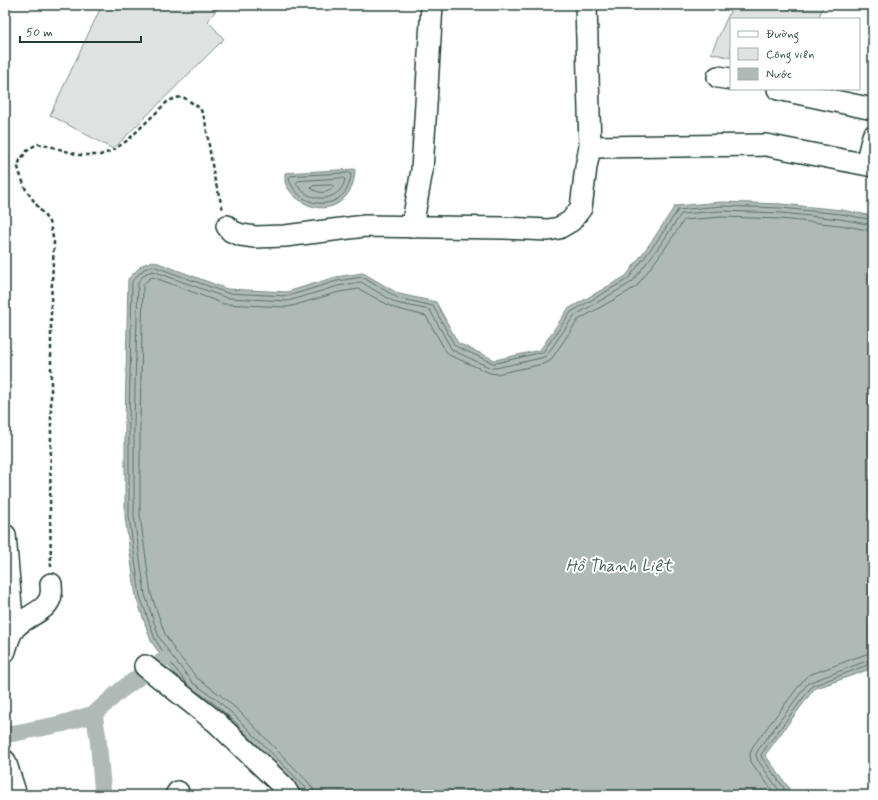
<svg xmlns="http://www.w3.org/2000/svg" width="878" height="800" font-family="Mynerve,sans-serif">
	<rect width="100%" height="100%" fill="#fff"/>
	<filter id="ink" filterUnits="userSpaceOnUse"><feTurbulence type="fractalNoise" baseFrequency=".025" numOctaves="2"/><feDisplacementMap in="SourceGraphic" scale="8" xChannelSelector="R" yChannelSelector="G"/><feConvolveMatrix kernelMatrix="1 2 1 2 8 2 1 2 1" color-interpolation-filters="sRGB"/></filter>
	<g filter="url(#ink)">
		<g fill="#dee3e2" stroke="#7e908b">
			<path d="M102,5h118l-12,16 16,18 -111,110 -63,-34z"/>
			<path d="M733,5h91l-6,14h-87v39l-20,-5z"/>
		</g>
		<g fill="#afbab7" stroke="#758883">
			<path d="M355,169c0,32 -29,51 -57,30 -5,-4 -11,-10 -13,-17 0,-3 0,-6 0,-9z"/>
			<path d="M721,202l60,2 61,6 31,6v452l-59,21 -49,66 24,33 -3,7h-486l-52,-54 -61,-51 -23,-30 -13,-19 -15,-44 -11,-80v-95l3,-143 14,-14 11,-4 74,28 60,3 49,-15 27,-4 36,21 37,8 22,41 37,17 45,-10 28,-41 58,-33 28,-38 21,-32z"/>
		</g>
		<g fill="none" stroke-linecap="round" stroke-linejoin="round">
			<g stroke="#596f68" stroke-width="1">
				<path d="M349,173l2,1c0,5 -2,10 -4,15 -11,20 -41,18 -53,0 -2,-4 -5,-7 -5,-11l2,-2z"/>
				<path d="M343,178l2,1c-1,4 -2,8 -5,11 -13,14 -35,9 -44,-7l2,-2z"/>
				<path d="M332,185l2,2c-6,7 -16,7 -23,1l2,-2z"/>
				<path d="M189,686l-22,-28 -12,-19 -15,-43 -11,-79v-95l3,-141 12,-12 9,-3 74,27 61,3 49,-15 25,-4 36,21 35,8 22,40 38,17h3l47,-11 28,-40 57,-33 29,-38 21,-31 43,-4 60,2 60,6 32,6"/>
				<path d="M190,687l22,15 20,17 29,30"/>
				<path d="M307,795v-4l-2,-4 -70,-71 -20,-18 -22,-15 -22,-28 -12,-18 -14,-42 -11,-79v-94l4,-140 8,-9 7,-2 74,27 61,3 50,-15 23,-4 35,21 34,7 22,40 39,18h5l45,-10 5,-2 28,-40 58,-34 29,-38 20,-30 40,-3 60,2 59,6 33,6"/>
				<path d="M313,795v-6l-4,-6 -70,-72 -20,-17 -22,-16 -21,-26 -11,-18 -14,-40 -11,-78v-94l3,-137 7,-7 3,-1 71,27 63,3 5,-1 47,-14 20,-3 35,19 32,8 19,34 4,5 41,18 7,1 46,-10 7,-3 28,-41 58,-33 30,-40 18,-27 38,-3 58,2 60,6 33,6"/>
				<path d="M772,795v-5l-21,-28 -1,-8 3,-8 52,-68 4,-3 57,-21 7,-1"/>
				<path d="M778,795v-6l-21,-30 -1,-5 2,-4 50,-67 61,-23 4,-1"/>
				<path d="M783,795l1,-7 -22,-30 -1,-3 1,-2 50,-67 58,-22h3"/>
			</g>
			<g stroke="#afbab7" stroke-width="17">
				<path d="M161,662l3,-2"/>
				<path d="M5,735l56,-11 33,-10"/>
				<path d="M103,795l-5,-57 -4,-24 27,-24 18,-13"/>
			</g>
			<defs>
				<g id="minor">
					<path d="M718,77l13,2"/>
					<path d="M778,89l95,20"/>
					<path d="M590,147l176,-2 107,21"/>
					<path d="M866,164l7,-28"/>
					<path d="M227,226l4,5 10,4 14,2 30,-1 80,-10 139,2 44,2 11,-2 12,-7 10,-13 5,-41 4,-20 -4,-142"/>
					<path d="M412,227l10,-57 10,-165"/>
					<path d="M5,535l8,95"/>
					<path d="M5,651c2,-7 4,-15 8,-21 9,-14 37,-18 38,-36 1,-3 0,-7 0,-10"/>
					<path d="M145,666l71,56 68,65 5,8"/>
					<path d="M5,761l11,34"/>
					<path d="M176,795l2,-3"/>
				</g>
			</defs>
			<use href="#minor" stroke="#1f3d34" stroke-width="24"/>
			<path stroke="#1f3d34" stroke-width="2.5" stroke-dasharray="4 3" stroke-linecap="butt" d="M51,567l-1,-58 1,-72v-134l3,-61 -2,-9 -3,-11 -23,-32 -6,-16 -2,-7 2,-7 7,-9 5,-4 6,-3 8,1 33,10h21l12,-4 16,-11 39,-38 8,-4 8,-1 17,11 5,12 9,57 9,33"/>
			<use href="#minor" stroke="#fff" stroke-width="21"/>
		</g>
	</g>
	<g text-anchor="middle" stroke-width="4" stroke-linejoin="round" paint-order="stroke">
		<g font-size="17" font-style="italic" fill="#4a625b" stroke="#fff">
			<text x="619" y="571">Hồ Thanh Liệt</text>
		</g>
	</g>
	<rect width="878" height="800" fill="none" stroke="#fff" stroke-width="20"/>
	<rect x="10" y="10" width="858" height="780" fill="none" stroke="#1f3d34" stroke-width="1.5" filter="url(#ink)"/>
	<rect x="730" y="18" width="130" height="72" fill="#ffffff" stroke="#a5b1ae"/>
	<rect x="738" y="31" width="20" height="6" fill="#ffffff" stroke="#a5b1ae"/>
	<text x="766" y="38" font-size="12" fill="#1f3d34">Đường</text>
	<rect x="738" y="48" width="20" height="12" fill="#dee3e2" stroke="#a5b1ae"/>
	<text x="766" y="58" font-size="12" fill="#1f3d34">Công viên</text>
	<rect x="738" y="68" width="20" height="12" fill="#afbab7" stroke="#a5b1ae"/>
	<text x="766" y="78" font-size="12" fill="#1f3d34">Nước</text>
	<path d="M20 36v6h121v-6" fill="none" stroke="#1f3d34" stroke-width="2"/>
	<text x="26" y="36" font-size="12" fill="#1f3d34" stroke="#ffffff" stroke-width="3" paint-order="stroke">50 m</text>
</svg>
